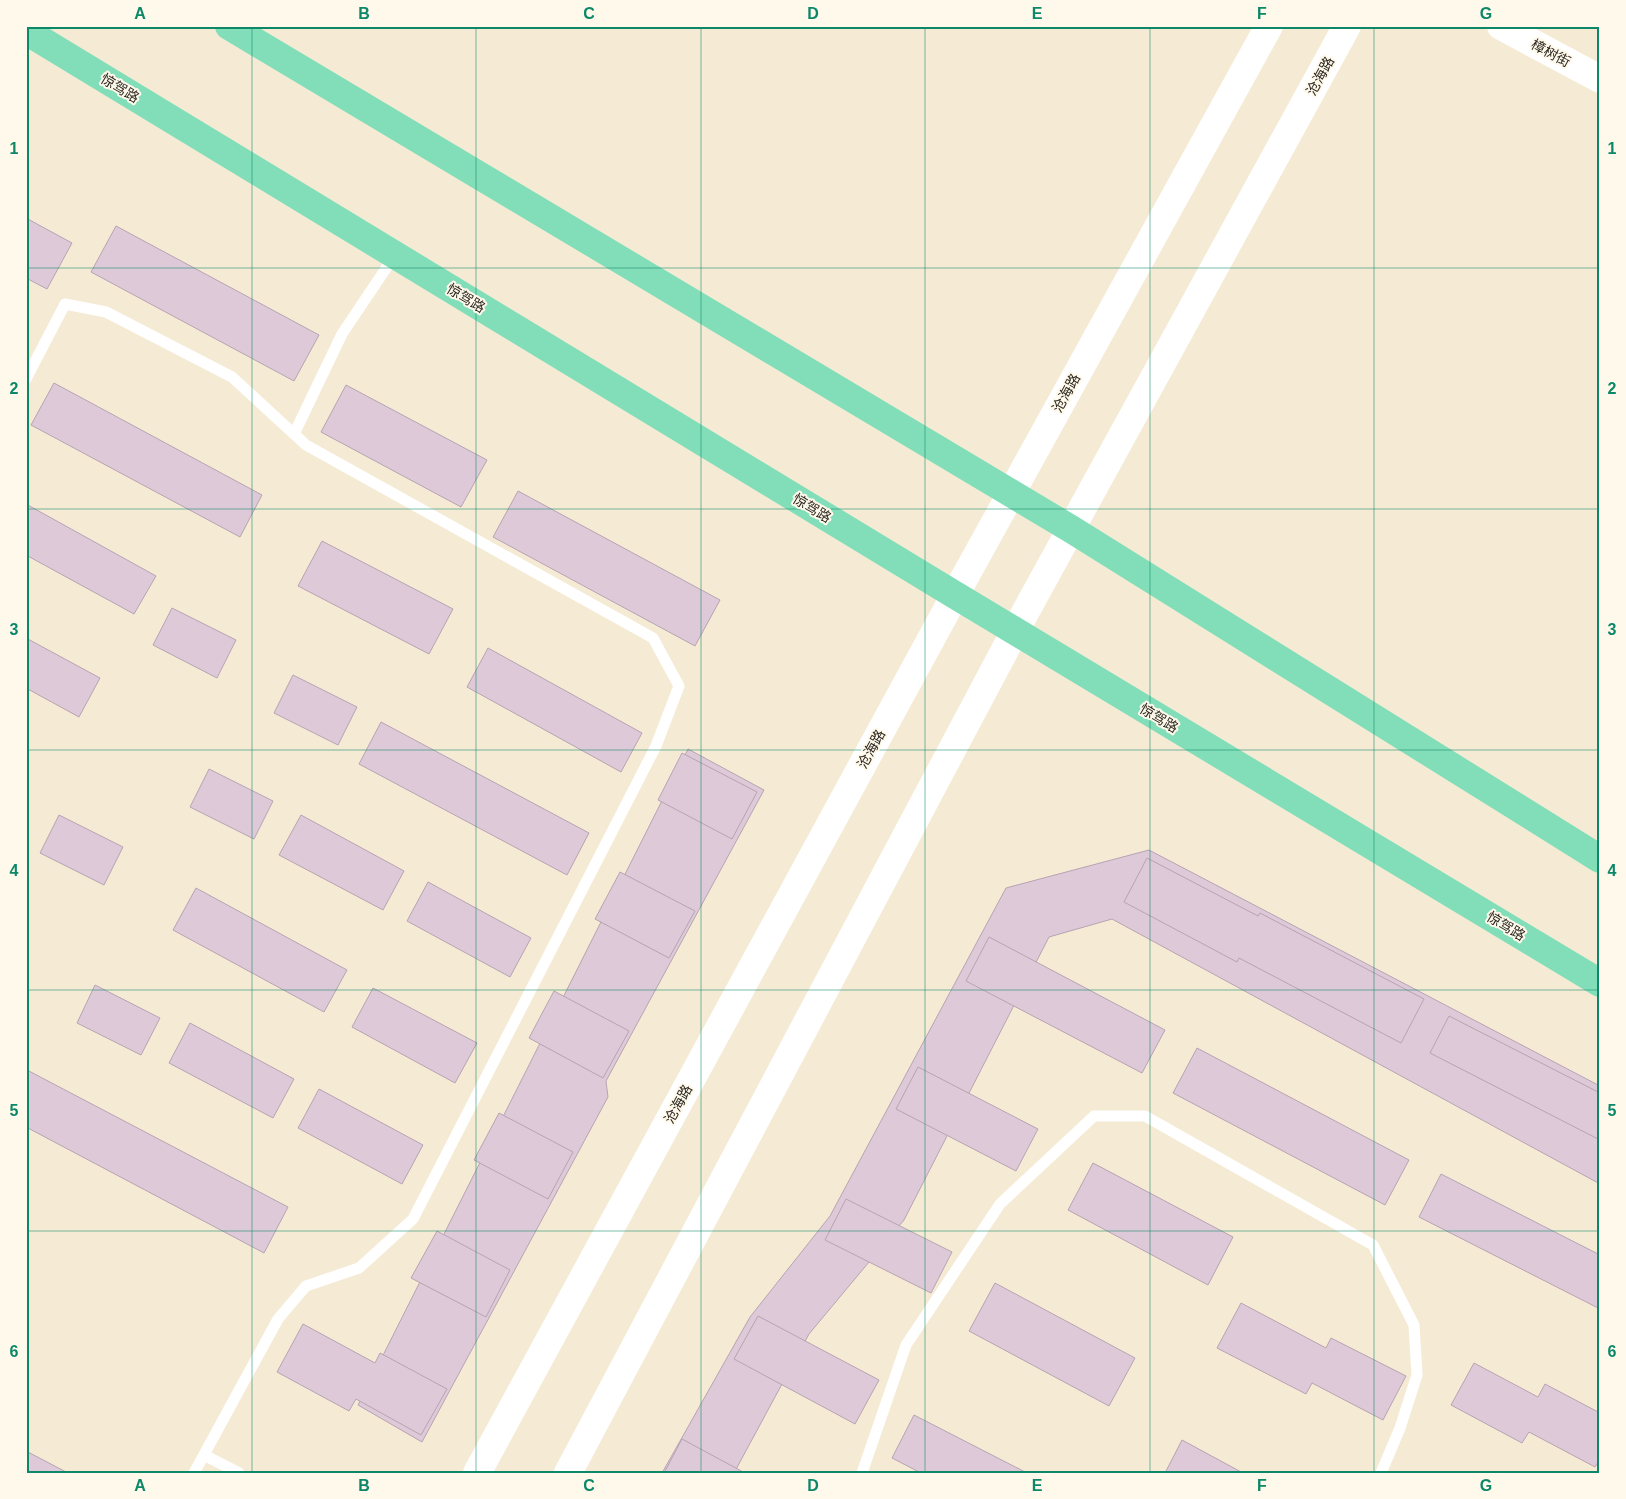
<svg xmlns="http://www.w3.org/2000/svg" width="1626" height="1499" font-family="Arial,'Noto Sans SC',sans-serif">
	<rect width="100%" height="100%" fill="#f5ebd5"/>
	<g fill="#dec9d8" stroke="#b7a3b2">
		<path d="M26,218l46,25 -25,46 -21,-11z"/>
		<path d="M116,226l203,109 -25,46 -203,-109z"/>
		<path d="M54,383l208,112 -22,42 -209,-112z"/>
		<path d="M346,385l141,75 -26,47 -140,-75z"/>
		<path d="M518,491l202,109 -25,46 -202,-109z"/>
		<path d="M26,504l130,72 -22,38 -108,-59z"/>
		<path d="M322,541l131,68 -24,45 -131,-68z"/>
		<path d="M172,608l64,32 -19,38 -64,-33z"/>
		<path d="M26,638l74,40 -21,39 -53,-29z"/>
		<path d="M488,648l154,85 -21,39 -154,-85z"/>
		<path d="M293,675l64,32 -19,38 -64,-32z"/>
		<path d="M381,722l208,111 -22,42 -208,-111z"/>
		<path d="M688,749l76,41 -158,291 2,16 -186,345 -64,-37z"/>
		<path d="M682,753l75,39 -25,47 -74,-39z"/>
		<path d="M209,769l64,32 -19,38 -64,-32z"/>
		<path d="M59,815l64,32 -19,38 -64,-32z"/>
		<path d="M301,815l103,56 -21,39 -104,-55z"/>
		<path d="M1149,850l451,236v98l-488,-265 -63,18 -145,283 -95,114 -75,139h-72l88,-156 80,-101 176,-328z"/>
		<path d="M1147,858l111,58 2,-3 164,86 -23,44 -162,-85 -2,4 -113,-60z"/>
		<path d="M620,872l75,39 -26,47 -74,-39z"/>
		<path d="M428,882l103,56 -21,39 -103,-56z"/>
		<path d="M196,888l151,82 -23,42 -151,-82z"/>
		<path d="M989,937l176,93 -23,43 -176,-92z"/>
		<path d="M95,985l65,33 -19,37 -64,-32z"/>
		<path d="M373,988l104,55 -22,40 -103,-56z"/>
		<path d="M554,991l75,40 -26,47 -74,-40z"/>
		<path d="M1449,1016l151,77v47l-170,-87z"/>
		<path d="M190,1023l104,56 -21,39 -104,-55z"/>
		<path d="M1197,1048l212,112 -24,45 -212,-112z"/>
		<path d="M918,1067l120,62 -22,42 -120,-62z"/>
		<path d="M27,1070l261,137 -24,46 -238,-126z"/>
		<path d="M319,1089l104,56 -21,39 -104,-56z"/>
		<path d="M499,1113l74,39 -25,47 -74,-39z"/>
		<path d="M1093,1163l140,74 -25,48 -140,-75z"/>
		<path d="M1441,1174l159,81v54l-181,-92z"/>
		<path d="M846,1199l106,53 -21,41 -106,-53z"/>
		<path d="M437,1231l73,39 -24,47 -75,-39z"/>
		<path d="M995,1283l140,75 -26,48 -140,-75z"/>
		<path d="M1241,1303l85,45 5,-10 75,38 -23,44 -71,-37 -6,11 -89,-46z"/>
		<path d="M758,1316l121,64 -24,44 -121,-65z"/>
		<path d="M303,1324l72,39 5,-10 67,36 -26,46 -65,-36 -7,12 -72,-39z"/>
		<path d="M1474,1363l64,34 7,-13 55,29v46l-5,8 -66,-35 -7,11 -71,-38z"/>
		<path d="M914,1415l113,58h-106l-29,-15z"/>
		<path d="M682,1439l63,34h-81z"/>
		<path d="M1182,1440l61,33h-78z"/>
		<path d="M26,1451l42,22h-42z"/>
	</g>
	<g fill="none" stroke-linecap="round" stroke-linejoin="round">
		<g stroke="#fff" stroke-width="11">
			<path d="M26,379l39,-75 41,8 126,65 74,68 347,193 26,48 -23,60 -243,473 -54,49 -53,18 -28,33 -84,154"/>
			<path d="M294,434l48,-100 53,-79"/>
			<path d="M204,1455l35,18"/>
			<path d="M862,1473l44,-128 94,-141 94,-88h51l228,129 41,80 3,50 -17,53 -19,45"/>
		</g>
		<g stroke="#fff" stroke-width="28">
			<path d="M1501,26l99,53"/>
			<path d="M477,1473l478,-878 314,-569"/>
			<path d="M568,1473l447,-842 332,-605"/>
		</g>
		<g stroke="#82deb8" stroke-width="28">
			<path d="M229,26l842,503 529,330"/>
			<path d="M26,31l929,564 645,388"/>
		</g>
	</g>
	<path fill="none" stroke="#0c8768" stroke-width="1" stroke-opacity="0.55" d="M252,26v1447M476,26v1447M701,26v1447M925,26v1447M1150,26v1447M1374,26v1447M26,268h1574M26,509h1574M26,750h1574M26,990h1574M26,1231h1574"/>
	<g text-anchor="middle" stroke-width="4" stroke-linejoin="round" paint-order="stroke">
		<g font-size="14" fill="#2c2820" stroke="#fff9ec">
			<text transform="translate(1551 53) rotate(28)" y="5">樟树街</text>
			<text transform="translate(1320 76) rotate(-61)" y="5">沧海路</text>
			<text transform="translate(120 88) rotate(31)" y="5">惊驾路</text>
			<text transform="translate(466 298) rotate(31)" y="5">惊驾路</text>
			<text transform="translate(1066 393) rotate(-61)" y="5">沧海路</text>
			<text transform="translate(812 508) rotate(31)" y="5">惊驾路</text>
			<text transform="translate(1159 718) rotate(31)" y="5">惊驾路</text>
			<text transform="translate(871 749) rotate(-61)" y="5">沧海路</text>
			<text transform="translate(1506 926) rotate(31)" y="5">惊驾路</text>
			<text transform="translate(678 1104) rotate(-61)" y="5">沧海路</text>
		</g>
	</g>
	<rect width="1626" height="1499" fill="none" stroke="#fff9ec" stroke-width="55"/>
	<rect x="28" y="28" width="1570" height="1444" fill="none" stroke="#0c8768" stroke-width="2"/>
	<g font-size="16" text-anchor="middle" font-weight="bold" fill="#0c8768">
		<text x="140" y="19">A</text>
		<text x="364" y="19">B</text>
		<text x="589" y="19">C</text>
		<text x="813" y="19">D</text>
		<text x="1037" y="19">E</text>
		<text x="1262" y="19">F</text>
		<text x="1486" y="19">G</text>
		<text x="14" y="154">1</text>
		<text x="1612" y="154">1</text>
		<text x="14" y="394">2</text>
		<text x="1612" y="394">2</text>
		<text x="14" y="635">3</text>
		<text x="1612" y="635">3</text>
		<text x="14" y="876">4</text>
		<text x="1612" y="876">4</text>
		<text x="14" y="1116">5</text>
		<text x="1612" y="1116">5</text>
		<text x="14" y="1357">6</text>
		<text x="1612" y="1357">6</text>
		<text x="140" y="1491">A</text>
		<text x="364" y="1491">B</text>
		<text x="589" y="1491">C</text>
		<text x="813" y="1491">D</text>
		<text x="1037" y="1491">E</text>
		<text x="1262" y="1491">F</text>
		<text x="1486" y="1491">G</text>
	</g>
</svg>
